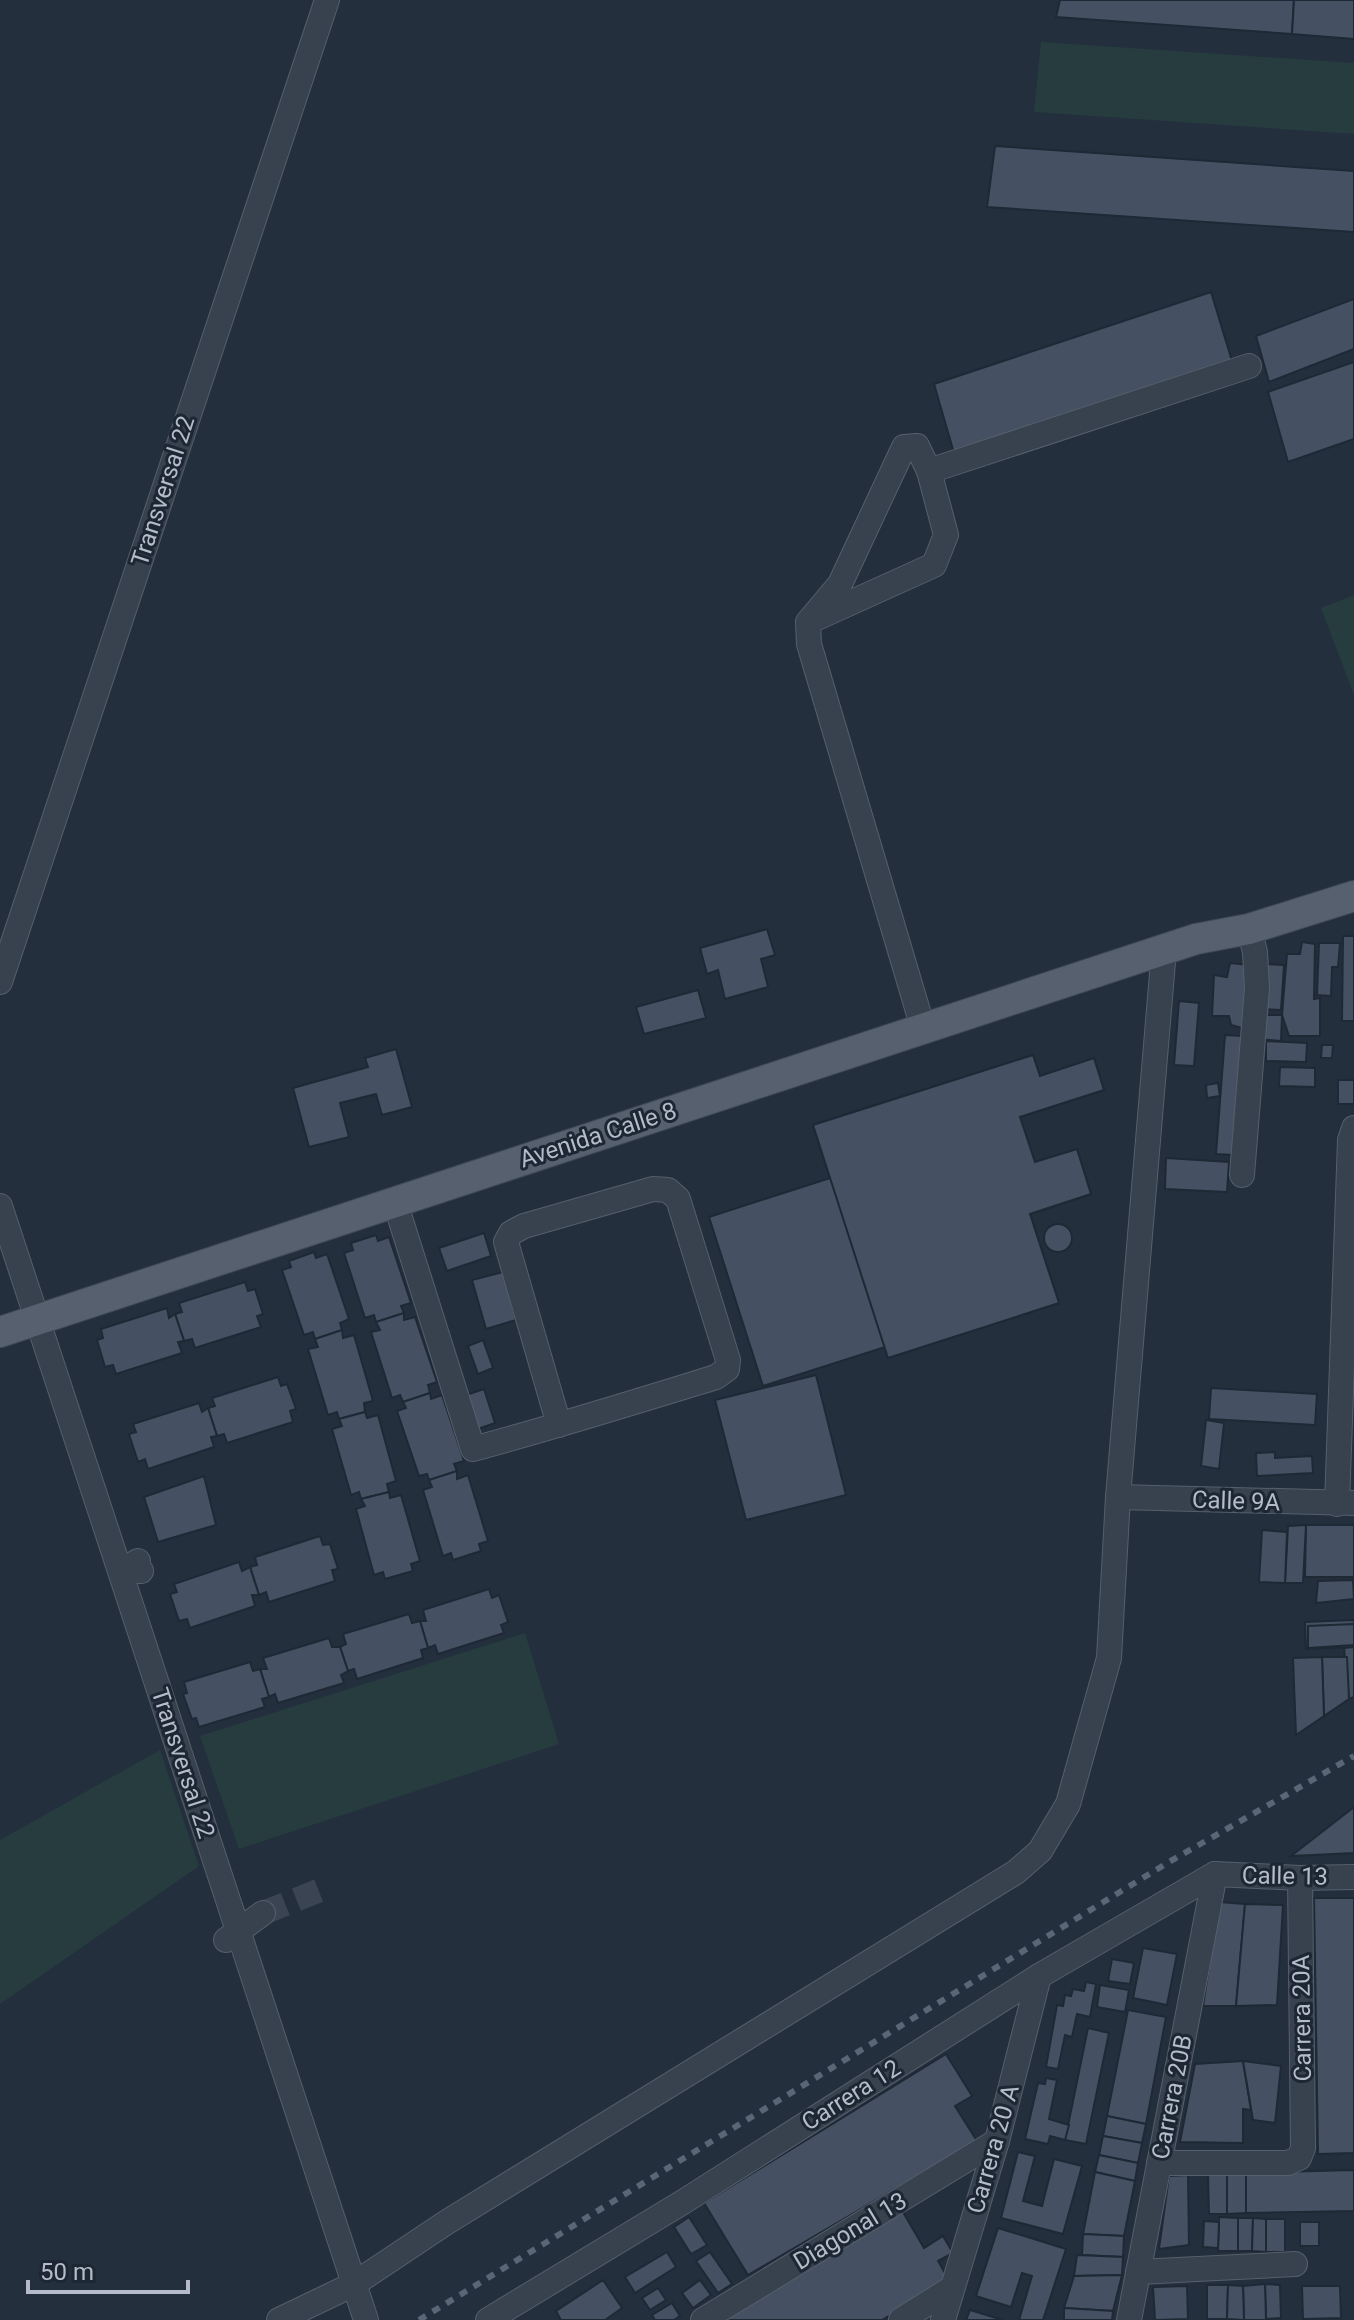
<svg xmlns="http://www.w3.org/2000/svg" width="1354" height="2320" font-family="Roboto,sans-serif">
	<rect width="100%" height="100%" fill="#242f3e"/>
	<g fill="#263c3f">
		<path d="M1041,42l313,21v71l-320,-22z"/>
		<path d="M1354,595v100l-33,-87z"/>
		<path d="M525,1633l34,111 -320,105 -39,-113z"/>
		<path d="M160,1750l39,116 -199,138v-164z"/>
	</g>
	<g fill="#455162" stroke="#1f2835" stroke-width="2">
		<path d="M1060,0h234l-2,34 -236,-17z"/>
		<path d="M1294,0h60v39l-62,-5z"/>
		<path d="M995,146l359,25v61l-367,-25z"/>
		<path d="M1211,292l21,69 -278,92 -20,-69z"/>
		<path d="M1354,299v50l-85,33 -13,-46z"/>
		<path d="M1354,362v77l-66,23 -20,-70z"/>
		<path d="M767,929l8,26 -14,4 7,28 -43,12 -7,-29 -11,4 -7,-26z"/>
		<path d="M1343,936h11v85h-12z"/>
		<path d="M1302,942l13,2 -1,55 6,-1v38h-31l-7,-21 5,-61h13z"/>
		<path d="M1319,943h21l-2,24h-6l-1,29 -14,-1z"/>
		<path d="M1230,963l19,2 -7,63 -11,-3 -2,-9h-17l2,-41 13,2z"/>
		<path d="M1264,964l20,1 -3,45 -20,-1z"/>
		<path d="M698,990l8,28 -62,16 -8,-27z"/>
		<path d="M1179,1001l20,2 -5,63 -20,-1z"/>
		<path d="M1260,1015h22l-1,26 -22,-2z"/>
		<path d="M1225,1035l18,1 -10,119 -17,-1z"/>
		<path d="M1266,1041l41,2 -1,19 -40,-1z"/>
		<path d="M1322,1045h11l-1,13h-11z"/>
		<path d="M396,1049l16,58 -30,8 -6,-21 -36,9 9,34 -40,10 -16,-59 75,-21 -3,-9z"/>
		<path d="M1033,1055l7,21 54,-18 10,32 -84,27 15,45 42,-13 14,45 -61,20 29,89 -171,55 -3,-11 -122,39 -54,-169 121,-39 -17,-53z"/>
		<path d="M1033,1055l7,21 54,-18 10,32 -84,27 15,45 42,-13 14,45 -61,20 29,89 -171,55 -75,-233z"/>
		<path d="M1280,1067l35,1v19l-36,-1z"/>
		<rect x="1338" y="1080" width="16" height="24"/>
		<path d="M1218,1083l2,13 -13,2 -1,-13z"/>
		<path d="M1166,1158l63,4 -2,30 -62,-3z"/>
		<circle cx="1058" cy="1238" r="14"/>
		<path d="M484,1233l7,23 -44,15 -8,-23z"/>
		<path d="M376,1235l2,6 11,-4 22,66 -10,3 3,7 -28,9 -2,-7 -9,3 -21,-65 9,-3 -2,-7z"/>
		<path d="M314,1252l2,6 11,-4 22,65 -9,4 2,7 -27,9 -2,-7 -9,3 -22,-65 9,-3 -2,-6z"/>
		<path d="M503,1272l13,48 -30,9 -14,-49z"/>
		<path d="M245,1282l3,9 7,-2 8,25 -6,2 4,11 -66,21 -3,-9 -8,2 -9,-27 7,-2 -3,-9z"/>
		<path d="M167,1308l2,10 6,-4 9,27 -6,1 4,11 -66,21 -3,-9 -8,2 -8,-27 6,-2 -2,-9z"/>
		<path d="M404,1313v7l11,-3 22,65 -9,3 2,8 -27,9 -3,-7 -8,3 -21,-66 9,-2 -4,-8z"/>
		<path d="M342,1330l1,8 11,-3 19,66 -9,2 1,9 -26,7 -2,-7 -9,3 -20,-66 10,-2 -3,-8z"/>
		<path d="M483,1340l10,28 -15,6 -10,-28z"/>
		<path d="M816,1375l30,120 -100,25 -31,-120z"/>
		<path d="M278,1377l3,9 6,-2 9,25 -6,2 3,11 -66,21 -3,-9 -7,2 -9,-28 7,-2 -3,-8z"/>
		<path d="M1211,1388l106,6 -2,31 -106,-6z"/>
		<path d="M484,1389l11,34 -20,7 -12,-34z"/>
		<path d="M430,1393l1,6 11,-4 22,66 -10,3 3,7 -28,9 -2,-6 -8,2 -22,-65 9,-3 -3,-6z"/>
		<path d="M199,1403l3,9 6,-4 9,28 -6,1 3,10 -66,22 -3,-10 -7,3 -9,-28 7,-2 -3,-8z"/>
		<path d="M365,1412l2,6 11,-3 18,66 -9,3 2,8 -28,7 -2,-7 -8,3 -19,-66 10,-3 -3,-7z"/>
		<path d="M1206,1420l18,3 -5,46 -18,-3z"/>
		<path d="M1275,1452v6l37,-2 1,17 -56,3 -1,-23z"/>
		<path d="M457,1471v8l11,-4 20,66 -9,3 2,7 -28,9 -2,-7 -8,3 -20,-66 9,-3 -3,-7z"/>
		<path d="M204,1476l12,49 -58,17 -14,-45z"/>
		<path d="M389,1492l1,6 11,-3 19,66 -9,3 2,7 -28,8 -2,-7 -9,3 -18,-66 9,-3 -4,-7z"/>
		<path d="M1306,1525h48v52h-49z"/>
		<path d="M1306,1525l-3,58h-18l3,-57z"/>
		<path d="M1262,1530l25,2 -2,51 -26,-1z"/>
		<path d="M320,1536l3,9 7,-1 8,25 -6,1 3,11 -66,21 -3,-10 -7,3 -9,-28 7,-2 -2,-8z"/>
		<path d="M239,1562l3,9 8,-4 9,28h-7l3,11 -65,22 -3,-9 -8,2 -9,-27 7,-2 -3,-8z"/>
		<path d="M1353,1580l1,19 -38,4 2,-22z"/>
		<path d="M489,1589l3,9 7,-3 9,27 -7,3 3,8 -66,21 -3,-9 -7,3 -8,-27h6l-3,-11z"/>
		<path d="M409,1614l3,9 8,-2 8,27 -7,2 2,8 -66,21 -3,-10 -6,2 -8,-24 6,-3 -3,-10z"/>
		<path d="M1354,1620v27l-48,2 -1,-27z"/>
		<path d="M1354,1624v21l-46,3v-22z"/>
		<path d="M329,1638l3,9h8l8,24 -7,4 3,8 -66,20 -3,-9 -6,3 -9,-28h7l-4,-11z"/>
		<path d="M1354,1647v50l-5,2 -5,-51z"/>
		<path d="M1322,1657h25l2,42 -25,17z"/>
		<path d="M1322,1657l2,59 -28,19 -3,-77z"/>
		<path d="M250,1662l3,9 7,-2 9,28 -7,2 3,8 -66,20 -3,-9 -4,1 -9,-25 4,-1 -3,-11z"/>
		<path d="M1354,1807v46l-63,3z"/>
		<path d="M1314,1898h40v255l-36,1z"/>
		<path d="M1219,1902l26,2 -9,102h-33z"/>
		<path d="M1245,1904l38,1 -6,100 -41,1z"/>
		<path d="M1143,1948l34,6 -10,51 -34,-7z"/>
		<path d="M1112,1959l22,4 -4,21 -22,-3z"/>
		<path d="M1086,1982l10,2 -6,33 -13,-3 -5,23 -7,-2 -7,34 -12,-2 11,-62 6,1 2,-11 6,1 2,-7 11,2z"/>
		<path d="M1100,1985l29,5 -4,22 -28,-5z"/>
		<path d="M1128,2010l38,7 -20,107 -39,-8z"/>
		<path d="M1088,2028l21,5 -23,111 -21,-4z"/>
		<path d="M946,2054l26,42 -17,10 22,35 -229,134 -44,-72z"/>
		<path d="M1243,2061l8,49 -8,-1v34l-63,-1 15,-78z"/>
		<path d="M1243,2061l38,5 -6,57 -22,-3z"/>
		<path d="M1046,2078l11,2 -8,39 20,6 -4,15 -15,-4 -2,8 -23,-5 13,-56 7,1z"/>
		<path d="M1107,2116l39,8 -4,19 -39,-7z"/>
		<path d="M1103,2136l39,7 -4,20 -39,-8z"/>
		<path d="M1018,2152l17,4 -12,45 19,5 12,-47 28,7 -19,68 -62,-16z"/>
		<path d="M1099,2155l39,8 -3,18 -40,-9z"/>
		<path d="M1354,2170v41l-108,2v-40z"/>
		<path d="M1095,2172l40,9 -11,55 -41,-2z"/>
		<path d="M1246,2173v40l-19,1v-40z"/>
		<path d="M1208,2174h19v40h-18z"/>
		<path d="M1188,2175l1,70 -30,4 10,-73z"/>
		<path d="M900,2207l24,41 19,-12 10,17 -15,8 11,19 -67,40h-162z"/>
		<path d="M689,2217l18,28 -16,9 -17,-27z"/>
		<path d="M1219,2217l19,1v33h-20z"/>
		<path d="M1238,2218h15l-1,33h-14z"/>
		<path d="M1253,2218l13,1v33l-14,-1z"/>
		<rect x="1266" y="2219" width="19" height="33"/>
		<path d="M1204,2221l15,1 -1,26 -15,-1z"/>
		<rect x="1300" y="2222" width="19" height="24"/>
		<path d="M998,2228l68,21 -23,71h-24l13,-44 -10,-3 -11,34 -35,-11z"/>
		<path d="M1083,2234l41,2 -1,21 -41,-2z"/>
		<path d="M667,2252l9,15 -41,26 -10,-16z"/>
		<path d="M710,2252l22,32 -14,9 -22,-32z"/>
		<path d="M1077,2255l46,2 -1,18 -48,1z"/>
		<path d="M1122,2275l-9,36 -49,-3 10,-32z"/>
		<path d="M603,2280l19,28 -17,12h-44l-5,-9z"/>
		<path d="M700,2280l11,15 -18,13 -11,-15z"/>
		<path d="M1265,2284l15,1 1,33 -15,1z"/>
		<path d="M1265,2284l1,36h-22l-1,-34z"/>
		<path d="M1207,2285h21l-1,34h-20z"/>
		<path d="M1228,2285l15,1 1,34 -17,-1z"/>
		<path d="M1187,2286l1,33 -33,1 -2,-33z"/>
		<path d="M1302,2286h38l1,32 -38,1z"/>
		<path d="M658,2288l8,12 -16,10 -8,-12z"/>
		<path d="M672,2303l8,13 -6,4h-19l-3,-5z"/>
		<path d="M1064,2308l49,3 -1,9h-48z"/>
		<path d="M970,2310l33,10h-37z"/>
	</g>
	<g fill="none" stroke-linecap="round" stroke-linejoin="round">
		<path stroke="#3a4453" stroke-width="24" stroke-dasharray="24 12" stroke-linecap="butt" d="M263,1913l60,-24"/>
		<defs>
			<g id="minor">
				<path d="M929,471l320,-105"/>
				<path d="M808,622l126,-57 12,-30 -17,-64 -12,-25 -13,1 -64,137 -32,38 1,22 114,384"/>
				<path d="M0,982l327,-982"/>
				<path d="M1242,1175l15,-187 -2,-36 -6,-23"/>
				<path d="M395,1202l78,247c82,-22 162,-47 243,-72l11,-8 1,-9 -50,-161 -10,-9 -15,-1 -129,37 -13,7 -5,9 53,183"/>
				<path d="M0,1206l366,1114"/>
				<path d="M1118,1497l236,6"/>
				<path d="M1337,1504l13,-364 4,-12"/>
				<path d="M138,1561l-17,10h20"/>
				<path d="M1215,1874l85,4 54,-1"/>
				<path d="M226,1940l37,-27"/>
				<path d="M1159,2163h129l11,-5 4,-10 -3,-270"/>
				<path d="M1138,2272l157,-8"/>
				<path d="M279,2320l75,-36 93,-62 569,-350 24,-21 28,-47 41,-146 9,-161 46,-547"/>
				<path d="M488,2320l195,-118 356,-226 176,-102"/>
				<path d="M703,2320l294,-179"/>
				<path d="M901,2320l51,-32"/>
				<path d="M943,2320l54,-179 42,-165"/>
				<path d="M1129,2320l86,-446"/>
			</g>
			<path id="major" d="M0,1332l1196,-393 53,-10 105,-33"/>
		</defs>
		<use href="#minor" stroke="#565f6c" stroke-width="26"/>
		<use href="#major" stroke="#414a57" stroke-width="32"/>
		<use href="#minor" stroke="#38414e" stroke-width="24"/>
		<use href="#major" stroke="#56606e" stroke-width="30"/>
		<path stroke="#5a6575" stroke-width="6" stroke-dasharray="8 8" stroke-linecap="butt" d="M419,2320l750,-458 185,-106"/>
	</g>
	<g text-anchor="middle" stroke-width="6" stroke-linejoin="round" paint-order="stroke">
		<g font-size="24" fill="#b4bcc9" stroke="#1d2633">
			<text transform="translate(163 491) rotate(-72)" y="8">Transversal 22</text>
			<text transform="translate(598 1135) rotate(-18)" y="8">Avenida Calle 8</text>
			<text transform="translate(1236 1501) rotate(2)" y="8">Calle 9A</text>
			<text transform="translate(183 1763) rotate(72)" y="8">Transversal 22</text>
			<text transform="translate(1285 1876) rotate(1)" y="8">Calle 13</text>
			<text transform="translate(1302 2018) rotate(-91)" y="8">Carrera 20A</text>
			<text transform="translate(851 2095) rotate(-32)" y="8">Carrera 12</text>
			<text transform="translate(1172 2097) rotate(-79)" y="8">Carrera 20B</text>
			<text transform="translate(993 2149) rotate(-74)" y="8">Carrera 20 A</text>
			<text transform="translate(850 2231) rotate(-31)" y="8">Diagonal 13</text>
		</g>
	</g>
	<path d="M28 2280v12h160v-12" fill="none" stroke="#b4bcc9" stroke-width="4"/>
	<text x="40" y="2280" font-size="24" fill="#b4bcc9" stroke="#1d2633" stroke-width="6" paint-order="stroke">50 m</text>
</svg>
